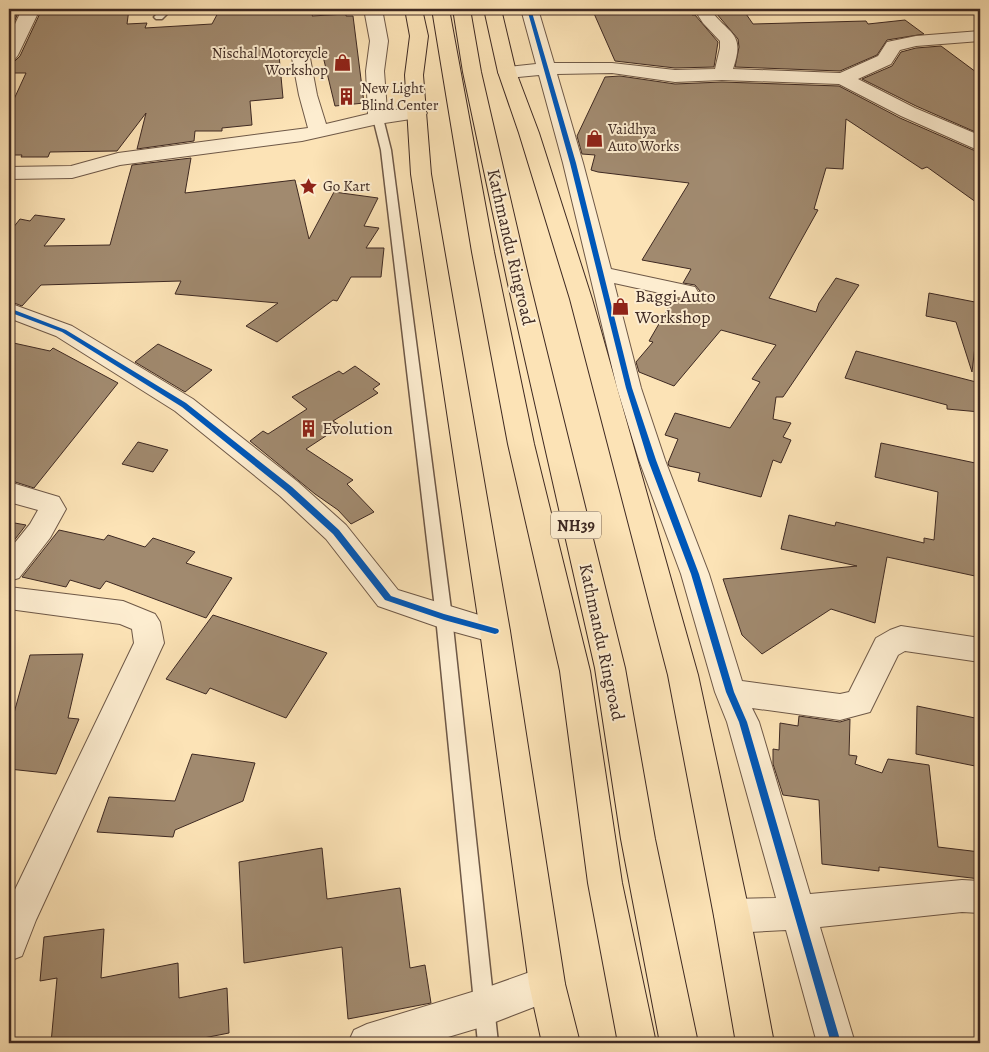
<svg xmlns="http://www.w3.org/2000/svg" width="989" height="1052" font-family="Alegreya,serif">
	<rect width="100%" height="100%" fill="#fce3b6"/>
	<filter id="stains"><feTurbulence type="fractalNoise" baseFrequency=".004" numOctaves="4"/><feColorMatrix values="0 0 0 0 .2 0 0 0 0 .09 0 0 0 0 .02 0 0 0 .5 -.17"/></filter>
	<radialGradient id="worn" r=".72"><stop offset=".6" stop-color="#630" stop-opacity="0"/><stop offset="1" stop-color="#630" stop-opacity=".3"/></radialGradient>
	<g fill="#a18a6f" stroke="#3e2922">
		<path d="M9,9h11l-11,24z"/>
		<path d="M42,9h87l-2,15 20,-1 -2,5 67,-4 8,-15h96l-4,7 34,-2v2h7l11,87 -29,3 -13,-54 -21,-1 -22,4 4,43 -33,3 2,24 -30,3v3h-27l-1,10 -57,8 9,-36 -29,38 -67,1 -2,5h-27l1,-2h-13v-45l17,-37h-17v-11l6,-1 5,-5z"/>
		<path d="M592,9h43l1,3 54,-1 2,4h3l23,27 -4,25 -39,1 -60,-7z"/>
		<path d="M744,11l9,13 113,-3 2,3 37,-4 19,14 -37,6 -10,15 -37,16 -105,-4 4,-20 -1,-8 -22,-26z"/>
		<path d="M941,46l39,29v59l-64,-28 -54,-27 30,-13 9,-14 15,-4z"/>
		<path d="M620,76l55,8 47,-2 117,4 61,32 80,35v52l-53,-38 -5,2 -76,-50 -3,50 -17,-1 -12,41 4,1 -49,88 47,14 3,-9 17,-25 23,7 -76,112h-7l-3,22 18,4 -8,14 8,3 -10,23 -8,-3 -12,37 -63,-16 2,-8 -31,-7 -1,-3 10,-24 -13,-4 10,-22 55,15 30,-46 -8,-3 24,-34 -55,-15 -47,56 -35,-14 -3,-10 17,-20 -4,-1 25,-43 13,3 8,-2 5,-8 -5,-6 -12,-2 8,-14 -49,-9 47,-77 -91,-11 -7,-2 4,-15 -13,-1 -5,-18 28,-59z"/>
		<path d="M191,158l-6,35 110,-13 14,59 25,-47 44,6 -14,28 15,2 -13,20h18l-3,29h-30l-14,24 -4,-1 -56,42 -31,-16 32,-23 -103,-9 6,-13 -140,4 -19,21 -13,-5v-68l11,-14 10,2 5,-6 30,4 -21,27 66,-1 22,-80z"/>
		<path d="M929,293l51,10 -8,69 -16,-50 -30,-6z"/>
		<path d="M9,342l41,9 3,-3 65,35 -84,105 -25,-8z"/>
		<path d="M158,344l54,26 -27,22 -50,-30z"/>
		<path d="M856,351l124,32v29l-33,-3v-4l-102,-27z"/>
		<path d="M355,366l25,18 -7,5 5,4 -45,28 8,5 -35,23 47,31 -6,4 27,28 -23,12 -13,-14 -23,-16 -65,-53 13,-10 5,3 39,-25 -15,-12 47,-26 4,3z"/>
		<path d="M138,442l30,8 -15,22 -31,-8z"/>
		<path d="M881,443l99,21 -5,112 -88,-19 -12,66 -44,-14 -69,45 -20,-19 -19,-56 134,-13 -76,-17 8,-34 46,11 1,-4 88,21v-5l10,2 4,-48 -63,-15z"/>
		<path d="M9,522l17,3 -17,22z"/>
		<path d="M59,530l45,10 4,-5 37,12 8,-9 42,14 -9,11 46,15 -26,40 -100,-37 -6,8 -30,-9 -4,7 -44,-10z"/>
		<path d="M213,615l114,38 -41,65 -76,-30 -4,6 -40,-15z"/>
		<path d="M83,654l-15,64 11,1 -23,55 -47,-5v-46l5,-10 16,-58z"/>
		<path d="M917,706l63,13v48l-64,-13z"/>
		<path d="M799,716l41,6 10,-3 -1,36 8,1 -2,8 27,9 6,-14 41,6 9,82 42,5v27l-101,-12v4l-57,-7 -3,-64 -36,-5 -10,-31v-15l6,1 1,-27 18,3z"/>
		<path d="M192,754l63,9 -12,38 -68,29 -2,7 -76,-5 12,-35 66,4z"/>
		<path d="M322,848l5,51 73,-11 10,80 15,-3 6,38 -83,16 -6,-72 -98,16 -5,-101z"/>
		<path d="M104,929l-3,49 77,-15 1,35 48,-10 2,45 -51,10h-127l6,-65 -17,3 4,-44z"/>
	</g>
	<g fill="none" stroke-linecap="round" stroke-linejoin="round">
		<defs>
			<g id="service">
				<path d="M162,9h10l-10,10h-6l-2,-2z"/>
				<path d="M378,115l5,3 8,32 61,467 46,426h-20l-42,-426 -55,-467 -8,-32z"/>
			</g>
			<g id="minor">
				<path d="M22,9h18l-22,46 -3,4 -6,1v-23z"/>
				<path d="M364,9h18l6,32 -4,30 3,40 30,-4 7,2 3,4 -3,4 -46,7 -76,17 -182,24 -48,13 -63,1v-12l62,-1 47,-13 190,-25 -9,-33 -7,-37 3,-4 6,-1 6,1 3,4 7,37 9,29 42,-10 -2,-43 4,-30z"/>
				<path d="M521,9h17l16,54h58l63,7 40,-1 5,-21v-7l-17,-18 -9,-14h16c18,26 36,22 23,60l107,4 38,-17 9,-14 29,-6 64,-5v10l-64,5 -16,4 -9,14 -33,15 57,29 64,27 1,16 -79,-35 -62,-32 -117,-4 -47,2 -63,-9 -55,1 26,89 28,106 84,18 3,5 -3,5 -8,2 -73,-16 27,105 24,72 44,114 33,107 98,13 9,-2 27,-54 14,-8 11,-4 79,12v24l-75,-11 -7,4 -28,57 -30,8 -88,-12 7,14 51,172 152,-14 18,1v32l-18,-1 -142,15 35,116h-38l-31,-113 -54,3 -12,-5 -6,-12 6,-12 12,-5 44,-1 -49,-176 -12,-30 -34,-118 -42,-114 -22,-72 -54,-225 -24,-88 -32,3 -7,-2 -2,-4 2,-4 36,-4z"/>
				<path d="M9,303l63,23 121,73 105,83 48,43 52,65 107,33 5,8 -5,8 -10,4 -51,-14 -66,-23 -52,-67 -46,-43 -105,-85 -119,-75 -47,-18z"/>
				<path d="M9,482l50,15 7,12 -16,29 -31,40 -10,3v-31l21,-26 8,-14 -29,-8z"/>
				<path d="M9,587l114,14 32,13 5,8 4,21 -128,277 -14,36 -13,5v-59l125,-259 -2,-14 -12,-5 -111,-15z"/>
				<path d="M547,966l13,5 5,13 -5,13 -75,29 -57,17h-80l6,-13 13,-6 118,-36z"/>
			</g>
			<g id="primary">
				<path d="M405,9h17l6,27 -5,39 8,99 79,457 55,353 15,59h-38l-13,-59 -49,-353 -69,-457 -6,-99 5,-39z"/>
				<path d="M484,9h17l15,63 23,61 53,166 106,376 52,241 24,127h-38l-22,-127 -46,-241 -98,-376 -51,-166 -21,-61z"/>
			</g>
			<g id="trunk">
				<path d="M432,9h17l45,243 40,192 56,227 32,212 34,160h-38l-30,-160 -28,-212 -52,-227 -36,-192z"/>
				<path d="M453,9h17l11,63 49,212 95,384 30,171 43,204h-38l-39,-204 -26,-171 -87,-384 -45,-212z"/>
			</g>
		</defs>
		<use href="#service" stroke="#6e5847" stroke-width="3"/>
		<use href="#minor" stroke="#6e5847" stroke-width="2"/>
		<use href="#primary" stroke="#3e2922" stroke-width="2"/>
		<use href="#trunk" stroke="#3e2922" stroke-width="2"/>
		<use href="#service" fill="#fdedd0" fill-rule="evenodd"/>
		<use href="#minor" fill="#fdedd0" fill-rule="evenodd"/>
		<use href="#primary" fill="#fce3b6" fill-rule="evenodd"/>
		<use href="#trunk" fill="#fce3b6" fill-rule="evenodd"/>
		<defs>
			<g id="cycleway">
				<path d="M527,9h4l45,154 56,225 24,72 43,114 35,118 13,30 94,321h-10l-92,-321 -13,-30 -35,-118 -43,-114 -22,-72 -56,-225z"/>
				<path d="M9,308l57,22 120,73 106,84 47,43 52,66 53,18 54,15 1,2 -1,2 -3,1 -51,-14 -59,-20 -52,-66 -47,-43 -104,-84 -120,-75 -53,-20z"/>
			</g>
		</defs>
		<use href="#cycleway" stroke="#fdedd0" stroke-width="3"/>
		<use href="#cycleway" fill="#0057b8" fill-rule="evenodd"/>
	</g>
	<defs>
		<symbol id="shop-bare" viewBox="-9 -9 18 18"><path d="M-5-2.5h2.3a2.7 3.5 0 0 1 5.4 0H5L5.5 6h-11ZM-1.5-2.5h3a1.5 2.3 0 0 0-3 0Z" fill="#8f2418" stroke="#fdedd0" stroke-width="2.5" paint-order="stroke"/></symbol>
		<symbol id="building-bare" viewBox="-9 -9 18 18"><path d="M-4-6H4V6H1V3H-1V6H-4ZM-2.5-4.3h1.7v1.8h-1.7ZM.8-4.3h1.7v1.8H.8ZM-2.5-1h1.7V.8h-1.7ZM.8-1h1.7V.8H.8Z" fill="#8f2418" stroke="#fdedd0" stroke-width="2.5" paint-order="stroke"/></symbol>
		<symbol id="sight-bare" viewBox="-9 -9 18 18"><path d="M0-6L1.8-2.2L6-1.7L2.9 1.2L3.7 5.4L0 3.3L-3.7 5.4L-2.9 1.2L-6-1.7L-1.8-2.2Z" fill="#8f2418" stroke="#fdedd0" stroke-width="2.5" paint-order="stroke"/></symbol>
	</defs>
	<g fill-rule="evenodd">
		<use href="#shop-bare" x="330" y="50" width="25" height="25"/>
		<use href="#building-bare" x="334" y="84" width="25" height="25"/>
		<use href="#shop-bare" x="582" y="126" width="25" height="25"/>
		<use href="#sight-bare" x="296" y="174" width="25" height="25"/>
		<use href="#shop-bare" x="608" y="294" width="25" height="25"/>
		<use href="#building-bare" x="296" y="416" width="25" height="25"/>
	</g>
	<g text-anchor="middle" stroke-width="4" stroke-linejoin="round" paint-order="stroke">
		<g font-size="15" fill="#3e2922" stroke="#fdedd0" text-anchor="start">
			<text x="328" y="58" text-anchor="end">Nischal Motorcycle<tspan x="328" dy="17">Workshop</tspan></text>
			<text x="361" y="93">New Light<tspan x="361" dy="17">Blind Center</tspan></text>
			<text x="608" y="134">Vaidhya<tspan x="608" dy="17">Auto Works</tspan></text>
			<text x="323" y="191">Go Kart</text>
		</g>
		<rect fill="#fdedd0" stroke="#776456" stroke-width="1" x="551" y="511.5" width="50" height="27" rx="4"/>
		<g font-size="16" font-weight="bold" fill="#3e2922">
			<text x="576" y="531">NH39</text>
		</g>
		<g font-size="18" fill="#3e2922" stroke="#fdedd0">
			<text transform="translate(511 247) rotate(77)" y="6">Kathmandu Ringroad</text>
			<text transform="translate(602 642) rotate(78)" y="6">Kathmandu Ringroad</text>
		</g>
		<g font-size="18" fill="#3e2922" stroke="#fdedd0" text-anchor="start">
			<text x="635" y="302">Baggi Auto<tspan x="635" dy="21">Workshop</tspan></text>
			<text x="322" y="434">Evolution</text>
		</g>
	</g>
	<rect width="989" height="1052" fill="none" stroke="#fce3b6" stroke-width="30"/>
	<rect x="10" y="10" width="969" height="1032" fill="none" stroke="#3e2922" stroke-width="2.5"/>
	<rect x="15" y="15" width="959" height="1022" fill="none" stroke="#3e2922"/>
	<rect width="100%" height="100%" filter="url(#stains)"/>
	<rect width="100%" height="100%" fill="url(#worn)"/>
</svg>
